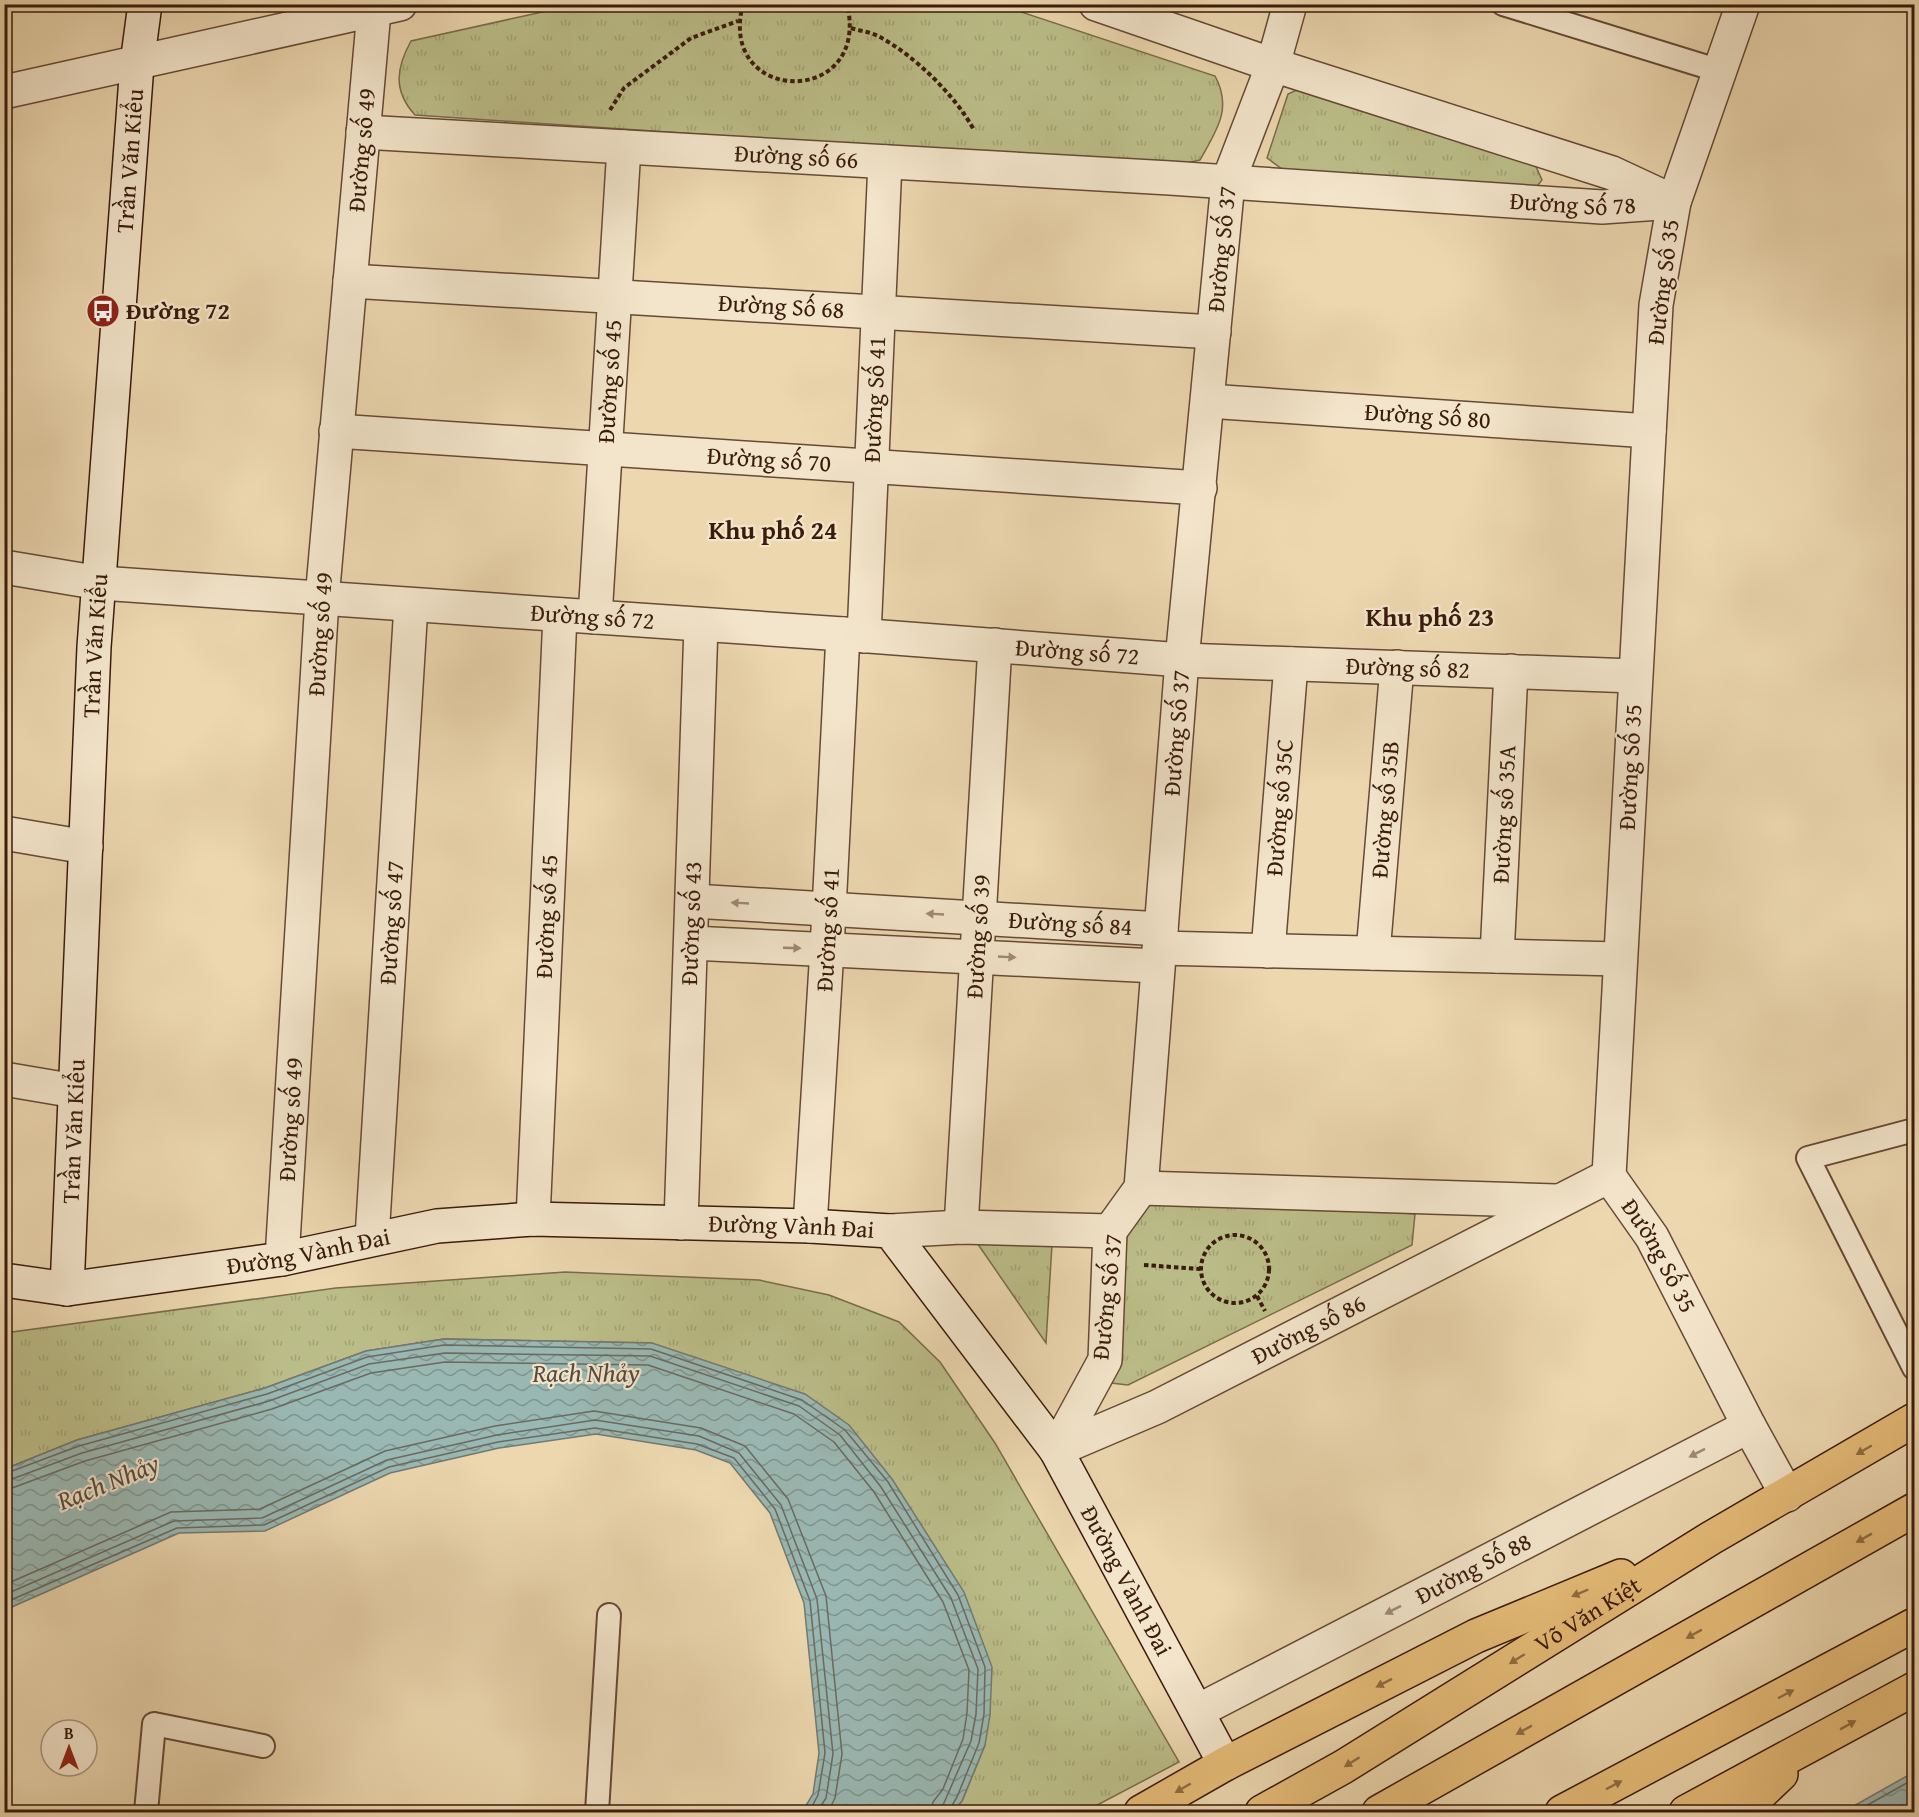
<svg xmlns="http://www.w3.org/2000/svg" width="1919" height="1817" font-family="'Gentium Book Plus',serif">
	<defs>
		<pattern id="park-tufts" width="24" height="20" patternUnits="userSpaceOnUse" patternTransform="scale(1.5)"><rect width="24" height="20" fill="#bbbd88"/><path d="M3 7l-1-3M5 7V3M7 7l1-3M15 17l-1-3M17 17v-4M19 17l1-3" fill="none" stroke="#a2a274"/></pattern>
		<pattern id="water-waves" width="16" height="10" patternUnits="userSpaceOnUse" patternTransform="scale(1.5)"><rect width="16" height="10" fill="#9ab8b3"/><path d="M0 5q4-4 8 0t8 0" fill="none" stroke="#7f9590"/></pattern>
	</defs>
	<rect width="100%" height="100%" fill="#ecd7af"/>
	<filter id="stains"><feTurbulence type="fractalNoise" baseFrequency=".00333" numOctaves="4"/><feColorMatrix values="0 0 0 0 .2 0 0 0 0 .09 0 0 0 0 .02 0 0 0 .5 -.17"/></filter>
	<radialGradient id="worn" r=".72"><stop offset=".6" stop-color="#630" stop-opacity="0"/><stop offset="1" stop-color="#630" stop-opacity=".3"/></radialGradient>
	<g fill="url(#park-tufts)" stroke="#7a6c4a" stroke-width="1.5">
		<path d="M574,5h426l215,71c18,33 1,55 -15,84l-27,6 -758,-51c-22,-24 -19,-47 -4,-74z"/>
		<path d="M1303,87l231,75 8,18 -8,10 -252,-21 -15,-11 21,-64z"/>
		<path d="M1149,1190l266,24 -3,31 -284,140 -17,-2 6,-155z"/>
		<path d="M964,1224l89,4 -7,115z"/>
		<path d="M565,1272l194,8 70,15 70,27 41,40 55,81 184,319 -95,50h-132l10,-11 23,-56 -333,-402 -208,-4 -78,12 -101,37 -188,52 -72,29v-136l331,-45z"/>
	</g>
	<g fill="url(#water-waves)" stroke="#747970" stroke-width="1.5">
		<path d="M444,1339l208,4 153,51 44,31 43,54 72,113 28,75 -2,48 -5,30 -23,56 -10,11h-150l11,-18 6,-41 -15,-150 -34,-90 -40,-50 -34,-13 -100,-16 -97,14 -109,25 -125,58 -86,2 -174,77v-141l72,-29 188,-52 101,-37z"/>
		<path d="M1914,1772v40h-71z"/>
	</g>
	<g fill="none" stroke-linecap="round" stroke-linejoin="round">
		<g stroke="#6a6a60" stroke-width="1.5">
			<path d="M4,1474l75,-28 188,-52 100,-37 77,-12 207,4 151,51 43,30 43,52 70,113 27,72 -1,47 -5,29 -22,54 -9,15"/>
			<path d="M4,1482l78,-29 187,-52 100,-37 76,-11 205,3 149,50 41,29 41,52 70,111 27,71 -2,45 -5,27 -31,71"/>
			<path d="M4,1491l81,-30 187,-52 99,-36 74,-11 203,3 146,49 40,28 40,50 69,110 26,68 -2,43 -4,26 -20,50 -10,13 -2,10"/>
			<path d="M4,1585l167,-73 89,-3 125,-58 110,-25 99,-15 107,17 44,18 43,53 38,97 16,158 -7,44 -7,14"/>
			<path d="M4,1595l170,-74 88,-3 125,-58 110,-25 98,-15 104,16 40,17 42,52 36,94 16,155 -7,44 -9,14"/>
			<path d="M4,1603l173,-75 87,-3 125,-58 109,-25 97,-14 102,16 37,14 41,51 35,92 15,152 -7,42 -9,17"/>
			<path d="M1855,1812l59,-33"/>
		</g>
		<defs>
			<g id="lane">
				<path d="M1503,4l217,67"/>
				<path d="M1914,1130l-106,28 106,210"/>
				<path d="M146,1812l8,-88 109,22"/>
				<path d="M597,1812l12,-197"/>
			</g>
			<g id="street">
				<path d="M1096,4l177,61 339,108 58,27"/>
				<path id="s1" d="M1743,4l-69,198 -18,103 -47,871 43,61 97,189 38,69"/>
				<path d="M4,92l396,-88"/>
				<path id="s2" d="M363,132l807,46 432,29 72,-5"/>
				<path id="s3" d="M350,281l864,51"/>
				<path id="s4" d="M1208,401l441,30"/>
				<path id="s5" d="M336,431l864,57"/>
				<path id="s6" d="M4,567l96,16 743,51 339,26 453,16"/>
				<path id="s7" d="M595,617l29,-470"/>
				<path id="s8" d="M864,636l21,-474"/>
				<path d="M4,833l82,14"/>
				<path id="s9" d="M693,901l468,28"/>
				<path d="M691,943l466,23"/>
				<path d="M1159,948l460,11"/>
				<path id="s10" d="M1268,951l23,-287"/>
				<path id="s11" d="M1373,953l24,-286"/>
				<path id="s12" d="M1497,956l14,-285"/>
				<path d="M4,1079l71,12"/>
				<path d="M1141,1188l415,13"/>
				<path id="s13" d="M533,1219l27,-604"/>
				<path id="s14" d="M681,1223l20,-598"/>
				<path id="s15" d="M810,1226l17,-277 16,-315"/>
				<path id="s16" d="M961,1227l34,-582"/>
				<path d="M890,1231l71,-4 149,4"/>
				<path id="s17" d="M372,1238l39,-633"/>
				<path id="s18" d="M282,1259l40,-660 52,-588"/>
				<path id="s19" d="M1056,1450l49,-90 5,-129 31,-43 41,-528 46,-478 45,-117 17,-61"/>
				<path id="s20" d="M1056,1450l101,-43 452,-231"/>
				<path id="s21" d="M1198,1711l551,-285"/>
			</g>
			<g id="secondary">
				<path id="s22" d="M4,1280l63,9 215,-30 155,-33 96,-7 277,7 80,5 166,219 169,314"/>
				<path id="s23" d="M67,1289l27,-642 43,-583 8,-60"/>
			</g>
			<g id="primary">
				<path d="M1141,1812l84,-48 251,-128 145,-60"/>
				<path id="s24" d="M1262,1812l81,-45 368,-229 203,-118"/>
				<path d="M1686,1812l228,-123"/>
				<path d="M1741,1812l40,-38"/>
			</g>
			<g id="highway">
				<path d="M1379,1812l535,-302"/>
				<path d="M1562,1812l352,-187"/>
			</g>
		</defs>
		<use href="#lane" stroke="#664a35" stroke-width="26"/>
		<use href="#street" stroke="#664a35" stroke-width="36"/>
		<use href="#secondary" stroke="#3a1b0c" stroke-width="36"/>
		<use href="#primary" stroke="#3a1b0c" stroke-width="36"/>
		<use href="#highway" stroke="#3a1b0c" stroke-width="36"/>
		<g stroke="#3a1b0c" stroke-width="4" stroke-dasharray="4.5 3" stroke-linecap="butt">
			<path d="M743,4c-27,102 129,104 104,0"/>
			<path d="M851,28c9,3 19,4 27,8 36,19 77,59 96,94"/>
			<path d="M610,110l14,-22 67,-50 47,-17"/>
			<circle cx="1235" cy="1269" r="34"/>
			<path d="M1144,1265l56,4"/>
			<path d="M1257,1296l8,15"/>
		</g>
		<use href="#lane" stroke="#f3e5cb" stroke-width="22"/>
		<use href="#street" stroke="#f3e5cb" stroke-width="33"/>
		<use href="#secondary" stroke="#f3e5cb" stroke-width="33"/>
		<use href="#primary" stroke="#e6bc78" stroke-width="33"/>
		<use href="#highway" stroke="#e6bc78" stroke-width="33"/>
	</g>
	<defs><path id="oneway-solid" d="M-6-.8H1V-3.2L6.5 0L1 3.2V.8H-6Z" transform="scale(1.5)"/></defs>
	<g fill="#a08a75">
		<use href="#oneway-solid" transform="translate(740 903) rotate(-177)"/>
		<use href="#oneway-solid" transform="translate(935 914) rotate(-177)"/>
		<use href="#oneway-solid" transform="translate(792 948) rotate(2)"/>
		<use href="#oneway-solid" transform="translate(1007 957) rotate(3)"/>
		<use href="#oneway-solid" transform="translate(1697 1453) rotate(153)"/>
		<use href="#oneway-solid" transform="translate(1393 1610) rotate(153)"/>
	</g>
	<g fill="#906c42">
		<use href="#oneway-solid" transform="translate(1864 1450) rotate(150)"/>
		<use href="#oneway-solid" transform="translate(1864 1538) rotate(151)"/>
		<use href="#oneway-solid" transform="translate(1580 1593) rotate(157)"/>
		<use href="#oneway-solid" transform="translate(1694 1634) rotate(151)"/>
		<use href="#oneway-solid" transform="translate(1517 1659) rotate(148)"/>
		<use href="#oneway-solid" transform="translate(1384 1683) rotate(153)"/>
		<use href="#oneway-solid" transform="translate(1786 1694) rotate(-28)"/>
		<use href="#oneway-solid" transform="translate(1848 1725) rotate(-29)"/>
		<use href="#oneway-solid" transform="translate(1524 1730) rotate(151)"/>
		<use href="#oneway-solid" transform="translate(1352 1762) rotate(148)"/>
		<use href="#oneway-solid" transform="translate(1614 1785) rotate(-28)"/>
		<use href="#oneway-solid" transform="translate(1183 1788) rotate(150)"/>
	</g>
	<defs>
		<symbol id="bus-disc" viewBox="-11 -11 22 22"><circle r="9.5" fill="#8f2418" stroke="#f3e5cb"/><path d="M-5-6H5V4H4V6H2V4H-2V6H-4V4H-5ZM-3.5-4V0h7V-4ZM-3.5 1.2v1.5H-2V1.2ZM2 1.2v1.5H3.5V1.2Z" fill="#fff"/></symbol>
	</defs>
	<g fill-rule="evenodd">
		<use href="#bus-disc" x="84" y="292" width="38" height="38"/>
	</g>
	<g text-anchor="middle" stroke-width="4.5" stroke-linejoin="round" paint-order="stroke">
		<g font-size="24" fill="#3a1b0c" stroke="#f3e5cb">
			<text dy="8" stroke="none"><textPath href="#s18" startOffset="1112">Đường số 49</textPath></text>
			<text dy="8" stroke="none"><textPath href="#s2" startOffset="434">Đường số 66</textPath></text>
			<text dy="8" stroke="none"><textPath href="#s23" startOffset="1130">Trần Văn Kiểu</textPath></text>
			<text dy="8" stroke="none"><textPath href="#s2" startOffset="1212">Đường Số 78</textPath></text>
			<text dy="8" stroke="none"><textPath href="#s19" startOffset="1227">Đường Số 37</textPath></text>
			<text transform="translate(1663 282) rotate(-83)" y="8">Đường Số 35</text>
			<text dy="8" stroke="none"><textPath href="#s3" startOffset="432">Đường Số 68</textPath></text>
			<text dy="8" stroke="none"><textPath href="#s7" startOffset="236">Đường số 45</textPath></text>
			<text dy="8" stroke="none"><textPath href="#s8" startOffset="237">Đường Số 41</textPath></text>
			<text dy="8" stroke="none"><textPath href="#s4" startOffset="220">Đường Số 80</textPath></text>
			<text dy="8" stroke="none"><textPath href="#s5" startOffset="434">Đường số 70</textPath></text>
			<text dy="8" stroke="none"><textPath href="#s6" startOffset="591">Đường số 72</textPath></text>
			<text dy="8" stroke="none"><textPath href="#s18" startOffset="626">Đường số 49</textPath></text>
			<text dy="8" stroke="none"><textPath href="#s23" startOffset="644">Trần Văn Kiểu</textPath></text>
			<text dy="8" stroke="none"><textPath href="#s6" startOffset="1077">Đường số 72</textPath></text>
			<text dy="8" stroke="none"><textPath href="#s6" startOffset="1408">Đường số 82</textPath></text>
			<text dy="8" stroke="none"><textPath href="#s19" startOffset="741">Đường Số 37</textPath></text>
			<text transform="translate(1630 767) rotate(-87)" y="8">Đường Số 35</text>
			<text dy="8" stroke="none"><textPath href="#s10" startOffset="144">Đường số 35C</textPath></text>
			<text dy="8" stroke="none"><textPath href="#s11" startOffset="144">Đường số 35B</textPath></text>
			<text dy="8" stroke="none"><textPath href="#s12" startOffset="142">Đường số 35A</textPath></text>
			<text dy="8" stroke="none"><textPath href="#s13" startOffset="303">Đường số 45</textPath></text>
			<text dy="8" stroke="none"><textPath href="#s17" startOffset="316">Đường số 47</textPath></text>
			<text dy="8" stroke="none"><textPath href="#s9" startOffset="378">Đường số 84</textPath></text>
			<text dy="8" stroke="none"><textPath href="#s14" startOffset="300">Đường số 43</textPath></text>
			<text dy="8" stroke="none"><textPath href="#s15" startOffset="297">Đường số 41</textPath></text>
			<text dy="8" stroke="none"><textPath href="#s16" startOffset="291">Đường số 39</textPath></text>
			<text dy="8" stroke="none"><textPath href="#s18" startOffset="140">Đường số 49</textPath></text>
			<text dy="8" stroke="none"><textPath href="#s23" startOffset="158">Trần Văn Kiểu</textPath></text>
			<text dy="8" stroke="none"><textPath href="#s22" startOffset="794">Đường Vành Đai</textPath></text>
			<text dy="8" stroke="none"><textPath href="#s22" startOffset="308">Đường Vành Đai</textPath></text>
			<text dy="8" stroke="none"><textPath href="#s1" startOffset="1281">Đường Số 35</textPath></text>
			<text transform="translate(1107 1297) rotate(-84)" y="8">Đường Số 37</text>
			<text dy="8" stroke="none"><textPath href="#s20" startOffset="280">Đường số 86</textPath></text>
			<text dy="8" stroke="none"><textPath href="#s21" startOffset="310">Đường Số 88</textPath></text>
			<text dy="8" stroke="none"><textPath href="#s22" startOffset="1316">Đường Vành Đai</textPath></text>
			<text dy="8" stroke="none"><textPath href="#s24" startOffset="381">Võ Văn Kiệt</textPath></text>
		</g>
		<g font-size="24" font-weight="bold" fill="#3a1b0c" stroke="#f3e5cb" text-anchor="start">
			<text x="126" y="319">Đường 72</text>
		</g>
		<g font-size="26" font-weight="bold" fill="#3a1b0c" stroke="#f3e5cb">
			<text x="773" y="539">Khu phố 24</text>
			<text x="1430" y="626">Khu phố 23</text>
		</g>
		<g font-size="26" font-style="italic" fill="#574a3e" stroke="#f3e5cb">
			<text x="586" y="1382">Rạch Nhảy</text>
			<text transform="translate(108 1482) rotate(-22)" y="9">Rạch Nhảy</text>
		</g>
	</g>
	<rect width="1919" height="1817" fill="none" stroke="#ecd7af" stroke-width="24"/>
	<rect x="6" y="6" width="1907" height="1805" fill="none" stroke="#3a1b0c" stroke-width="3"/>
	<rect x="12" y="12" width="1895" height="1793" fill="none" stroke="#3a1b0c" stroke-width="1.5"/>
	<g transform="translate(69 1748)"><circle r="28" fill="#f3e5cb" stroke="#a9947f" stroke-width="1.5"/>
	<path d="M0-4.5L10 22L0 15L-10 22Z" fill="#8f2418"/>
	<text y="-9" font-size="16" font-weight="bold" text-anchor="middle" fill="#3a1b0c">B</text>
	</g>
	<rect width="100%" height="100%" filter="url(#stains)"/>
	<rect width="100%" height="100%" fill="url(#worn)"/>
</svg>
